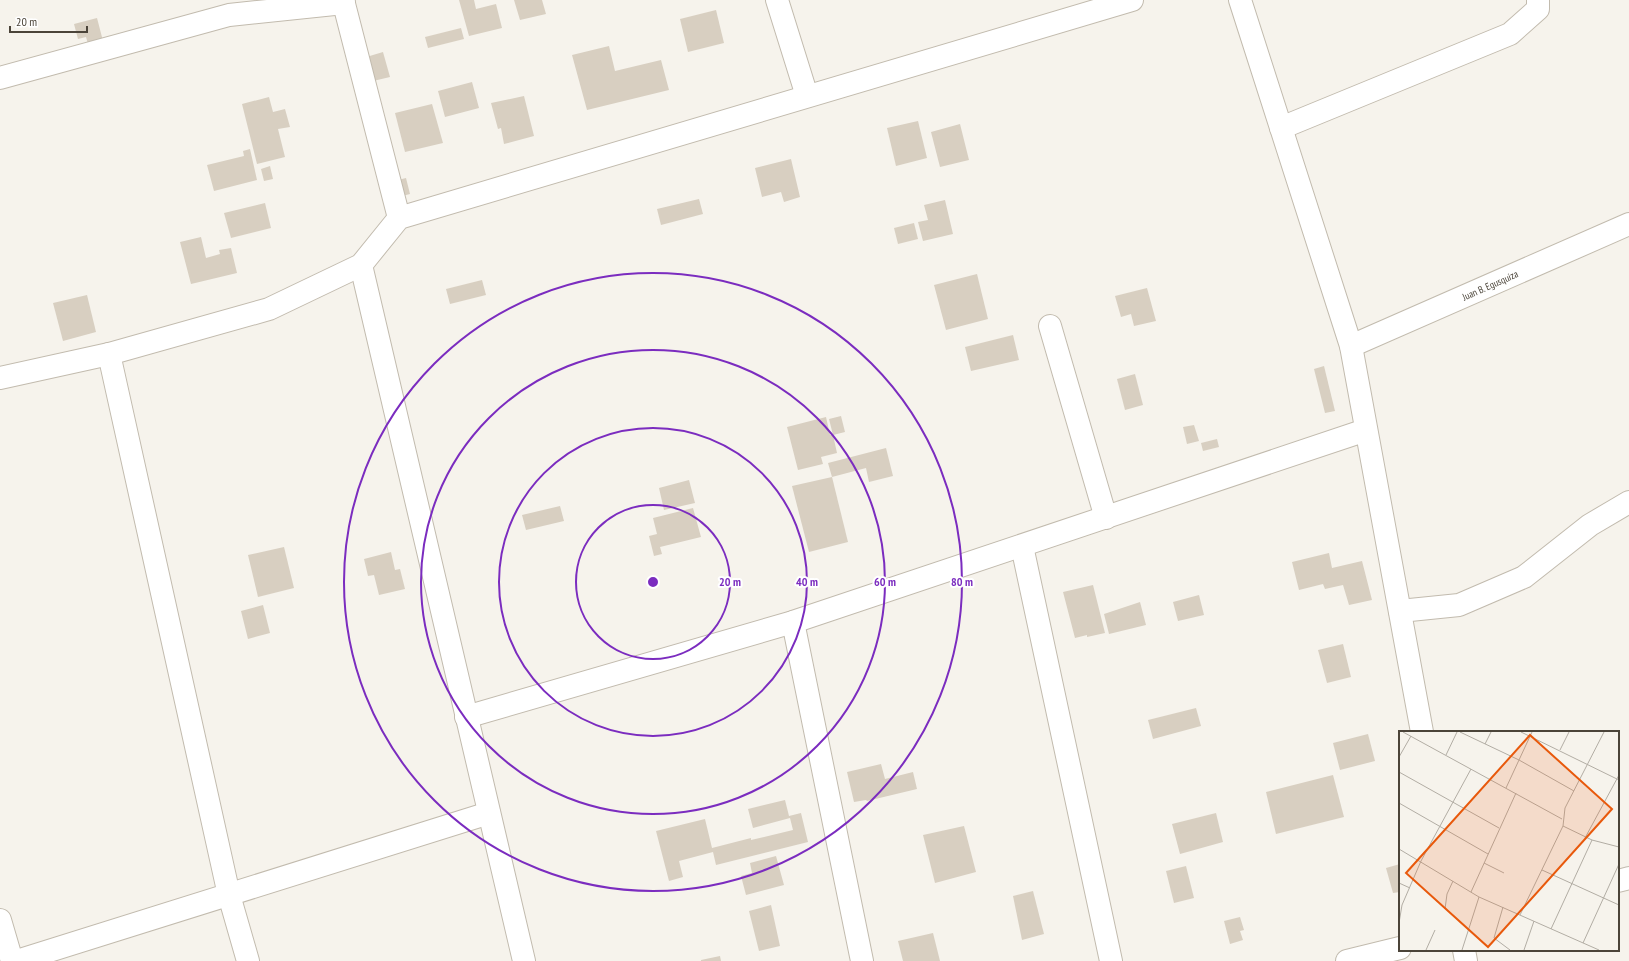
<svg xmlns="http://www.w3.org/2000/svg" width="1629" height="961" font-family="'PT Sans Narrow',sans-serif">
	<rect width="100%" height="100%" fill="#f6f3ec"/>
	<g fill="#d8cfc1">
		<path d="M459,0h15l2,9 20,-5 6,24 -33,8z"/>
		<path d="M514,0h28l4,14 -26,6z"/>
		<path d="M716,10l8,33 -36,9 -8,-33z"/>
		<path d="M97,18l6,23 -15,3 -2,-7 -8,2 -4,-15z"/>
		<path d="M461,28l3,11 -36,9 -3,-11z"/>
		<path d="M609,46l6,25 46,-11 8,30 -82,20 -15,-55z"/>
		<path d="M383,52l7,25 -21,5 -6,-24z"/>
		<path d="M472,82l7,26 -34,9 -7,-26z"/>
		<path d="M524,96l10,40 -30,8 -3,-16 -3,1 -7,-26z"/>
		<path d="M269,97l4,15 12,-3 5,18 -12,2 7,28 -28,7 -15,-60z"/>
		<path d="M432,104l11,39 -38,9 -10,-39z"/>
		<path d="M918,121l9,37 -31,8 -9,-38z"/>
		<path d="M960,124l9,36 -29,7 -9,-35z"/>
		<path d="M250,149l7,31 -43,11 -7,-26 37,-9 -1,-5z"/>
		<path d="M791,159l9,38 -16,5 -3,-10 -19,5 -7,-29z"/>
		<path d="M270,166l3,13 -9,2 -3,-12z"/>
		<path d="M406,178l4,16 -12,3 -4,-16z"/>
		<path d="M699,199l4,15 -42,11 -4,-16z"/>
		<path d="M945,200l8,34 -30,7 -5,-19 10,-2 -4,-15z"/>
		<path d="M265,203l6,25 -40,10 -7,-25z"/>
		<path d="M914,223l4,16 -20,5 -4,-16z"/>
		<path d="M201,237l5,21 14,-4 -1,-4 12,-2 6,25 -46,11 -11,-42z"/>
		<path d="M977,274l11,45 -42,11 -12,-45z"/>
		<path d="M482,280l4,15 -36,9 -4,-15z"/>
		<path d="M1147,288l9,33 -22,5 -3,-12 -10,3 -6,-21z"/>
		<path d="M87,295l9,37 -33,9 -10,-38z"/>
		<path d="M1013,335l6,25 -48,11 -6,-24z"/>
		<path d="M1324,366l11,45 -10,2 -11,-44z"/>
		<path d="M1135,374l8,31 -18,5 -8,-31z"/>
		<path d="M841,416l4,16 -12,3 -4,-16z"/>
		<path d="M826,417l4,18h3l4,18 -16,4 2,7 -25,6 -11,-43z"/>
		<path d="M1194,425l5,16 -12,3 -4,-17z"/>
		<path d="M1217,439l2,8 -16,4 -2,-8z"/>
		<path d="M886,448l7,28 -24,6 -3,-14 -34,9 -4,-14z"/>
		<path d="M832,477l16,65 -39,10 -17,-66z"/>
		<path d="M689,480l6,23 -31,7 -5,-22z"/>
		<path d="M560,506l4,15 -38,9 -4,-15z"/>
		<path d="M693,508l8,29 -41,10 2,7 -8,2 -5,-20 8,-2 -4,-16z"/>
		<path d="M284,547l10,41 -36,9 -10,-42z"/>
		<path d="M391,552l4,18 5,-1 5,20 -26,6 -5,-20 -6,1 -4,-17z"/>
		<path d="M1329,553l3,15 30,-7 10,39 -23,5 -6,-20 -18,4 -2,-5 -24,6 -7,-28z"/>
		<path d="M1093,585l12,48 -18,4v-2l-12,3 -12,-46z"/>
		<path d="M1199,595l5,20 -26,6 -5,-19z"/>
		<path d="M1140,602l6,23 -37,9 -5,-20z"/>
		<path d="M263,605l7,28 -22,6 -7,-28z"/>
		<path d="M1343,644l8,33 -24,6 -9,-33z"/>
		<path d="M1196,708l5,18 -48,13 -5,-19z"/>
		<path d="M1368,734l7,27 -35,9 -7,-27z"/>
		<path d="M881,764l4,15 28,-7 4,17 -50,12 -1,-1 -12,2 -7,-30z"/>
		<path d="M1333,775l11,42 -68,17 -10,-42z"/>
		<path d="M785,800l4,16 12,-3 7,29 -92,23 -3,-13 -34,9 4,16 -14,4 -13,-50 49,-12 7,29 39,-10v2l42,-10 -3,-12 -37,10 -5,-19z"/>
		<path d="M1216,813l7,29 -43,12 -8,-30z"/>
		<path d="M964,826l12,46 -41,11 -12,-48z"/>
		<path d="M776,856l8,29 -38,10 -5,-19 11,-3 -2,-10z"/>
		<path d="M1400,864v28l-7,1 -7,-25z"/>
		<path d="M1186,866l8,32 -20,5 -8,-32z"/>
		<path d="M1033,891l11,43 -22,6 -9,-44z"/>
		<path d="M771,905l9,41 -21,5 -10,-40z"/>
		<path d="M1240,917l4,13 -4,1 3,9 -13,4 -6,-23z"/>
		<path d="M933,933l7,28h-37l-5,-20z"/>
		<path d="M720,956l1,5h-20v-1z"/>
	</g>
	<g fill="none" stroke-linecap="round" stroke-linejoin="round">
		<defs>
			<g id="minor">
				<path d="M343,0l56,218"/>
				<path d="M777,0l30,96"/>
				<path d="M1240,0l111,346 71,386"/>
				<path d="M0,78l229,-63 115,-12"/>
				<path d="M1281,128l229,-94 28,-25v-9"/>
				<path d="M361,265l163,696"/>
				<path d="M1050,326l56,192"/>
				<path d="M109,354l120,541 19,66"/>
				<path d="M0,378l109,-24 160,-45 92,-44 38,-47 733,-218"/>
				<path d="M1022,546l89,415"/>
				<path d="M1400,611l59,-6 65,-28 66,-52 39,-23"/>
				<path d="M793,622l69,339"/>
				<path d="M466,717l327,-95 573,-192"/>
				<path d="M1618,881l11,-3"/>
				<path d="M0,920l12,41"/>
				<path d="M1464,950l2,11"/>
				<path d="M17,961l472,-148"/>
				<path d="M1347,961l53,-13"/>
			</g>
			<path id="tertiary" d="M1351,346l278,-122"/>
		</defs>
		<use href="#minor" stroke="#c2bbae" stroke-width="24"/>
		<use href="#tertiary" stroke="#c2bbae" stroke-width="24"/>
		<use href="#minor" stroke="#fff" stroke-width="22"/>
		<use href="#tertiary" stroke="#fff" stroke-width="22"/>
	</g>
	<g fill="none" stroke="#7b2cbf" stroke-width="2">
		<circle cx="653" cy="582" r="77"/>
		<circle cx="653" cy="582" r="154"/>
		<circle cx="653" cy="582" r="232"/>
		<circle cx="653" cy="582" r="309"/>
	</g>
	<g text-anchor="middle" stroke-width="4" stroke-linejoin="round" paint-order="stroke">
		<g font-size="10" fill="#4b4439" stroke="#fff">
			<text transform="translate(1490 285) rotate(-24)" y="4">Juan B. Egusquiza</text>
		</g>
	</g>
	<g transform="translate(1399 731)">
		<rect width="220" height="220" fill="#f6f3ec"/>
		<path fill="none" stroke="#b2ada4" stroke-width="1" d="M4,1l159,87M61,1l59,28 55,31M122,1l98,48M86,13l6,-12M161,19l9,-18M47,24l11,-23M0,26l12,-21M0,41l100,56M107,57l26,-56M0,72l89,51M164,95l29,14 27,7M186,107l34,-63M0,118l80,48 120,53M85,132l20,10M143,139l77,35M0,152l11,5M72,161l45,-99M104,176l-9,31 16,12M46,178l2,-15 6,-13M121,184l43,-89 2,-18 39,-76M0,192l3,-18 19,-44 50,-92M152,198l41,-89M184,212l36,-79M27,219l9,-20M63,219l17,-53M125,219l10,-29"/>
		<path fill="#e8590c" fill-opacity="0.15" stroke="#e8590c" stroke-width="2" d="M131,4l82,74 -124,138 -82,-74z"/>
		<rect width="220" height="220" fill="none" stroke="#4b4439" stroke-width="2"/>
	</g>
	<circle cx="653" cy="582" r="6" fill="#7b2cbf" stroke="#fff" stroke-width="2"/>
	<g font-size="12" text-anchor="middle" font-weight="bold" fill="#7b2cbf" stroke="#fff" stroke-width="4" stroke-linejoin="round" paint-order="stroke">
		<text x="730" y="586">20 m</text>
		<text x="807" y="586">40 m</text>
		<text x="885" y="586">60 m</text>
		<text x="962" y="586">80 m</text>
	</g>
	<path d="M10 26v6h77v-6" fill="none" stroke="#4b4439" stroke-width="2"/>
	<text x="16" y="26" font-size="12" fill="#4b4439" stroke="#ffffff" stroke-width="3" paint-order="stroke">20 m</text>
</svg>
